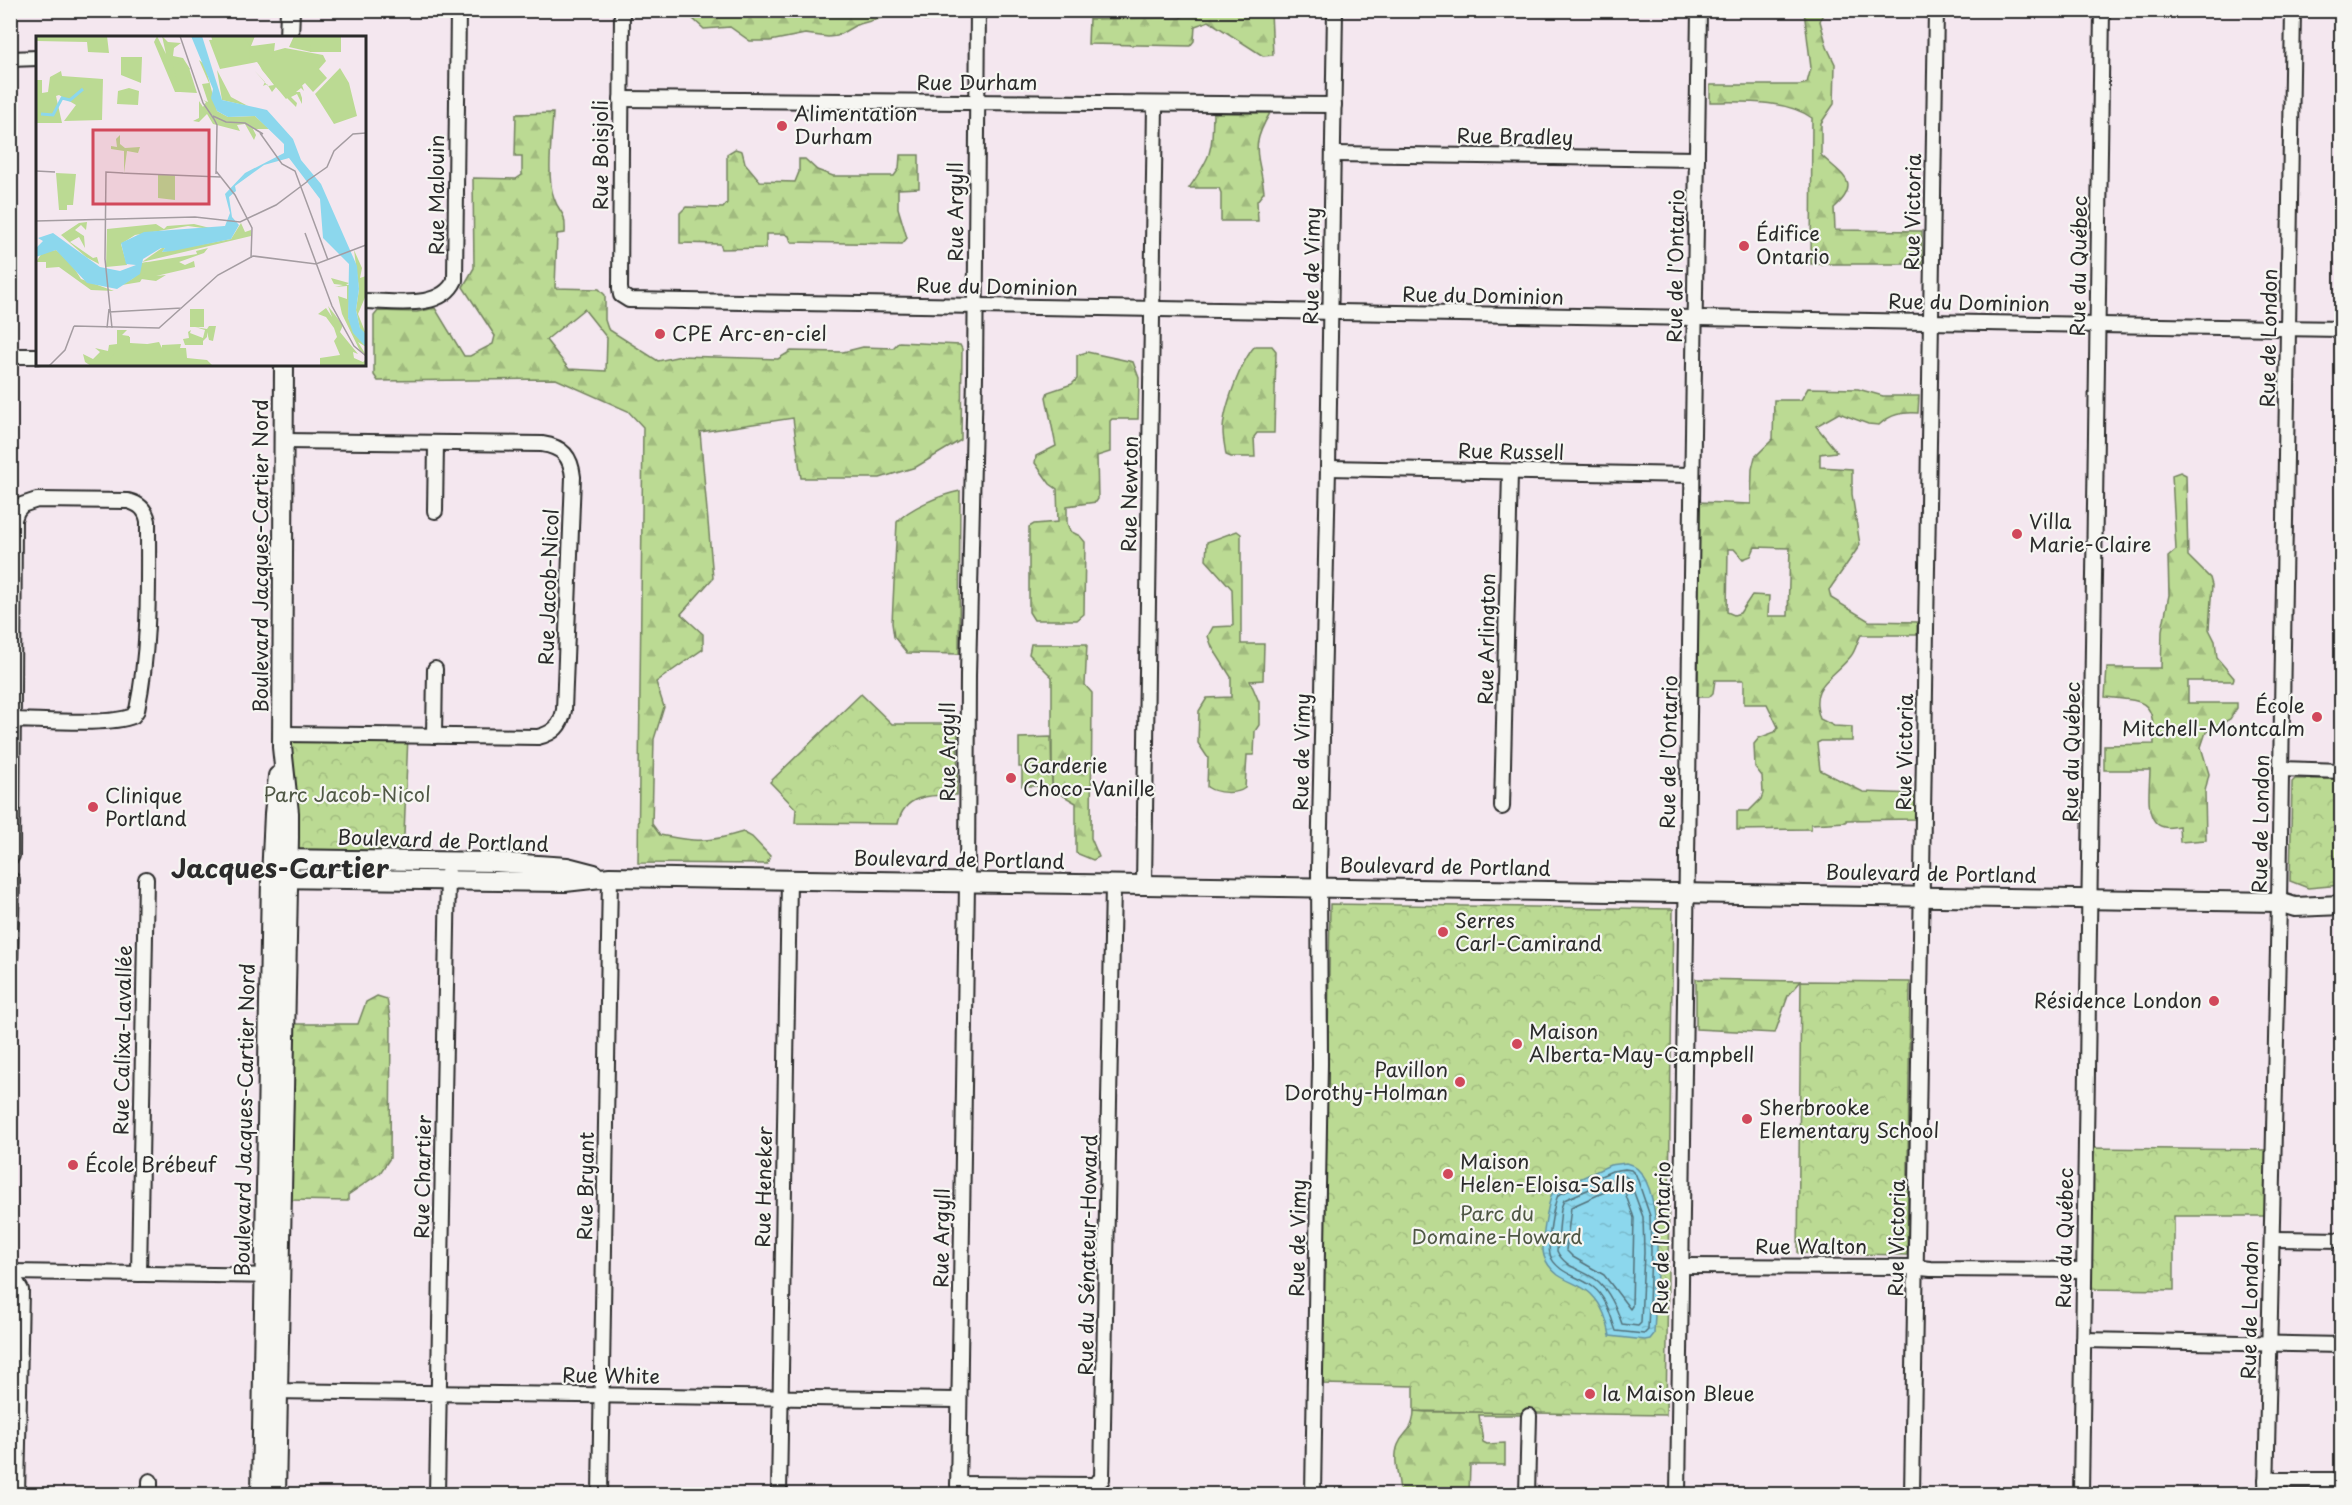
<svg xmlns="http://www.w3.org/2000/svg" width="2352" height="1505" font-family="'Playpen Sans',sans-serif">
	<defs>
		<pattern id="forest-firs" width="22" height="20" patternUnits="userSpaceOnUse" patternTransform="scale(1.5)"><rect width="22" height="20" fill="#bbda93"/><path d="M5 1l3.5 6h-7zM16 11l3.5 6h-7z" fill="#a1bb7f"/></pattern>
		<pattern id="park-crowns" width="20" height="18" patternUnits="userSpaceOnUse" patternTransform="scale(1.5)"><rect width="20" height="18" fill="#bbda93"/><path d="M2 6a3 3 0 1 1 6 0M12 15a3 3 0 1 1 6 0" fill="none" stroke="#a1bb7f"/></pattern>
		<pattern id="water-ripples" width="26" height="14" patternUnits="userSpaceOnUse" patternTransform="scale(1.5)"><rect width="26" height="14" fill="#8cd7ed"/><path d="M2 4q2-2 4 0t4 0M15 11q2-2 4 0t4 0" fill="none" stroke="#79b9cb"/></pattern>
	</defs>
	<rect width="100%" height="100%" fill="#f4e7ef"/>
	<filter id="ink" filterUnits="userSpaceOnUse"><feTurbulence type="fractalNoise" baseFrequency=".0167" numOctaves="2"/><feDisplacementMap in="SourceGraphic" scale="12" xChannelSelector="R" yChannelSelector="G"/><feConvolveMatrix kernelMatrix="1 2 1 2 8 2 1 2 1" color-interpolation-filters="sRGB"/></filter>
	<g filter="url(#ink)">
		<g fill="url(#forest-firs)" stroke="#73825f" stroke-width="1.5" fill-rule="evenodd">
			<path d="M1187,10l82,1 2,1 2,43 -10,1 -54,-35 -14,5 -1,15 -4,5 -102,-2 1,-25 91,-1 7,-4z"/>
			<path d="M690,11l242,-1v1l-5,10 -12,-6 -16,-2 -43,12 -19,11 -9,1 -23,-3 -35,7h-20l-20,-14 -26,2 -13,-12z"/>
			<path d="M1804,11h20l-4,10 7,26 8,17 -1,40 -13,19v32c20,20 42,27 13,53l1,22 87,1v33h-111l1,-146c-26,-19 -72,-16 -102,-16v-17h89l8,-2 4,-15z"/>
			<path d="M553,113c-1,24 -7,63 1,85 6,18 12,11 11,35l-8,1 -2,54 44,1 6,6v25l3,9 50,32 23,-5 97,3 13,-8 52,1 20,-5 30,1 6,-6 61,3 2,4 -1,91 -45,27 -36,11h-79l-8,-60 -93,14 13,146 -32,36 22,20v15l-47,33 8,25 -10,32 -2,85 8,11c36,7 47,8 83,-3l9,5 18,19 -3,8 -129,-1 5,-436 -15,-16 -72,-32 -178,2 -4,-6v-59l4,-5 39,1 18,-4 29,48h6l23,-12 2,-8 -32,-49 11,-19 -1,-90 43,1 6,-4v-19h-7l1,-42zM584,309l23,29 -1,33 -37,-2 -23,-29z"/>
			<path d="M1213,113h57c-22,37 -10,41 -6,79l-7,9 1,20h-37v-28l-2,-5h-30c23,-33 23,-36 24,-75z"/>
			<path d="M735,149l7,2 3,12 15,18 35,1 4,-10v-13h6l12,11 16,6h61l5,-7 1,-14h19v33l-21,1v19l9,30 -5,6 -111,-2 -2,-6 -4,-2h-19v14l-44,1 -2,-5 -40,-1v-30l6,-6 37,1 4,-5v-49z"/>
			<path d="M1255,346h17l4,5 -2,82h-17l-3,4 1,20h-24l-5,-2c-1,-8 -3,-16 -3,-24 0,-21 18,-70 32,-85z"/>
			<path d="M1087,352l46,10 6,16 -1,41h-26l-2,2v31l-13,4 1,43 -2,3 -29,4v17l3,8 10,5 5,6 -1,72 -7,6h-43l-5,-8v-85l5,-3 24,-2 -1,-33 -7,-5 -15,-21 1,-7 20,-10 -10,-49 2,-5 24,-8 5,-5v-24z"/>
			<path d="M1808,388l50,1 25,7h36l-1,17c-16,-1 -27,1 -39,12l-11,-1 -29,-11 -23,13 21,26 -17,2v13l32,2v25l8,51 -31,45 2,8 38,23 48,1v13h-56c-4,6 -5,15 -10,21 -19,24 -43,28 -31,63l14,7 18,1v14h-31l-4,2 3,27 43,22 53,2v25l-70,1v2l-35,2v5l-74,1v-19h12l12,-12 2,-6 -1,-17 -7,-9 -1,-23 5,-6 16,-6 3,-5 -11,-23h-23v-24h-29l-2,13 -4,4h-11l1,-195 52,2 1,-35 3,-12 18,-18 1,-39h27zM1755,547l35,1 -2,68h-20l1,-20 -17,-1 -12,18 -6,2 -7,-3 1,-63h6l9,10 8,-3z"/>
			<path d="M2180,472l6,3 2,81 22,22 2,7 -3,44 6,12 2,17 17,20 -1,3h-45v22h49v5l-7,11 -24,13 -5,15 8,27 -4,17 1,49 -26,2 -1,-16c-5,1 -11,2 -15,1 -21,-4 -14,-41 -14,-57h-46v-25l50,-1c0,-45 -8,-43 -49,-47l2,-29h54l1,-38 7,-35 -1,-38 8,-7 -4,-75z"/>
			<path d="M960,491l-1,163 -52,-1 -13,-16 -2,-14 5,-101c12,-14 46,-28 63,-31z"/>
			<path d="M1237,531l4,3v110h23l-1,36 -13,1 9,21v23l-4,6 -1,24h-7l-2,33c-9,7 -29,5 -38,-1l1,-29 -10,-15 1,-32 8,-13 24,-1v-20l-19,-30 -4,-11 5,-9 20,-1 -1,-37 -26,-29 1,-18z"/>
			<path d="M1031,644h56l-2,41 7,8 -1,145 8,19 -6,3 -17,-7v-50l-19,-11 -5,-6v-109l-23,-23z"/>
			<path d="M1696,979l105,2 -13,15 -13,37 -79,-4z"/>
			<path d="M377,996l10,3 4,25 -1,134 -10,15 -32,22v6l-57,-1 3,-176h64l8,-22z"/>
			<path d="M1414,1411l12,1 98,-1 -3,4h-42l4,27 4,2 18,-1v22h-35l-1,29h-69c0,-15 -8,-34 -2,-49 6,-15 15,-12 16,-34z"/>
		</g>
		<g fill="url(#park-crowns)" stroke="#73825f" stroke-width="1.5">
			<path d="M861,694l31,30h66l-1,71c-25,0 -53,-2 -59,29l-103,-1 1,-14 -26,-27z"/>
			<path d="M282,734l126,1 -5,125 -114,-1z"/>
			<path d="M1051,737l1,49h-30v-19h-3v-29z"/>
			<path d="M2295,779h46v106l-33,3 -18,-7 2,-99z"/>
			<path d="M1330,904l343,5 -7,506 -252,-4v-25l-91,-2z"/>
			<path d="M1801,981l109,1 -3,273 -109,-2z"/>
			<path d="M2086,1148l188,2 -2,66h-98v74l-90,-1z"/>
		</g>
		<path fill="url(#water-ripples)" stroke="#65929f" stroke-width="1.5" d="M1626,1163c44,9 29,136 28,171l-4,5 -5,1 -35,-4c-3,-16 -7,-30 -19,-42 -9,-9 -23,-12 -33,-19 -6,-5 -12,-12 -14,-19 -4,-13 4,-52 9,-65l57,-26z"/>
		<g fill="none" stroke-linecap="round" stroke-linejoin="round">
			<g stroke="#527079" stroke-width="1.5">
				<path d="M1625,1169l6,1 5,5 14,41 1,36 -3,78 -4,4 -28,-3c-6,-16 -9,-33 -23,-44 -10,-8 -23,-11 -32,-18 -5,-4 -10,-9 -11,-15 -3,-13 3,-47 8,-59l54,-24z"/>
				<path d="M1625,1176l4,3 14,38 1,35 -3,71 -3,3 -16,-2c-5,-15 -11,-30 -23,-42 -13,-12 -34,-13 -42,-31l4,-43 3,-8 51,-22z"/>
				<path d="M1618,1186l5,1 11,31 -2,88 -2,3 -26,-34 -31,-18 -7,-7 5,-43z"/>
			</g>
			<defs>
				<g id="street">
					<path d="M622,10l-2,278 1,7 8,5 1713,29"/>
					<path d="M10,59l28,-1"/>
					<path d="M621,99l713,6"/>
					<path d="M1333,154l364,5"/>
					<path d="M364,301c29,0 77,10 91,-21l3,-270"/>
					<path d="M10,356h28"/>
					<path d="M1328,468l364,7"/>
					<path d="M435,511l1,-67"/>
					<path d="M10,720h1c30,0 97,6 122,-4l4,-6c13,-63 11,-125 11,-189 -2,-11 -8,-17 -20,-20l-91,-1 -15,5 -5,6 -3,8 -2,337"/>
					<path d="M282,734l256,3c16,-4 23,-11 26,-27l9,-233c-2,-20 -10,-30 -31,-33l-258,-3"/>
					<path d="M434,736l1,-67"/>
					<path d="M2281,769l61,2"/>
					<path d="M1502,807l8,-335"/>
					<path d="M1144,885l11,-781"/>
					<path d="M10,964l2,-84"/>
					<path d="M2272,1239l70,1"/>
					<path d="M1681,1266l230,1 20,2 153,1"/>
					<path d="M10,1270l11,20 -4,204"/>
					<path d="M10,1272l262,4"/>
					<path d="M139,1274l7,-395"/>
					<path d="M2083,1340l259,5"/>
					<path d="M270,1391l688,9"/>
					<path d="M2266,1480h76"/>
					<path d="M958,1484l135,1 9,-6 11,-594"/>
					<path d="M150,1494v-13"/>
					<path d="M437,1494l11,-622"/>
					<path d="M600,1494l10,-617"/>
					<path d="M779,1494l10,-614"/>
					<path d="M958,1494l9,-611 1,-208 7,-299 3,-366"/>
					<path d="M1313,1494l7,-430 -1,-194 9,-402 7,-458"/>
					<path d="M1527,1494l2,-78"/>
					<path d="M1678,1494l21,-1484"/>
					<path d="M1912,1494l24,-1484"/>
					<path d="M2081,1494l21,-1484"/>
					<path d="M2266,1494l13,-592 14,-892"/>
				</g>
				<g id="secondary">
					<path d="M289,38l1,-28"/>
					<path d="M278,859l217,3 72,5 27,7"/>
					<path d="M271,878l294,4 45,-5 1669,25 16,5 47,-2"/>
					<path d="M261,1494l10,-616 3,-64 4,-38"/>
					<path d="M276,1494l13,-657v-24l-7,-66 2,-383"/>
				</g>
			</defs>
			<use href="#street" stroke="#2b2b2b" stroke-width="18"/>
			<use href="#secondary" stroke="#2b2b2b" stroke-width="22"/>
			<use href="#street" stroke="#f6f6f2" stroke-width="14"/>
			<use href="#secondary" stroke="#f6f6f2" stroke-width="18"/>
		</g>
	</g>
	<g fill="#d1495b" stroke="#f6f6f2" stroke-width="2">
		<circle cx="782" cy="126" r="6"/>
		<circle cx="1744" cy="246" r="6"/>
		<circle cx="660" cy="334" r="6"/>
		<circle cx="2017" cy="534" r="6"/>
		<circle cx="2317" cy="717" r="6"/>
		<circle cx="1011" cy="778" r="6"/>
		<circle cx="93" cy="807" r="6"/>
		<circle cx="1443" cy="932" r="6"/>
		<circle cx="2214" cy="1001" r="6"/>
		<circle cx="1517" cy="1044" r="6"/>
		<circle cx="1460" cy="1082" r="6"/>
		<circle cx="1747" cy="1119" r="6"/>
		<circle cx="73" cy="1165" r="6"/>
		<circle cx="1448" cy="1174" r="6"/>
		<circle cx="1590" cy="1394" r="6"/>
	</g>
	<g text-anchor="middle" stroke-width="4.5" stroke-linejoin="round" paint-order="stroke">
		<g font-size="20" fill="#2b2b2b" stroke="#f6f6f2">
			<text x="977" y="90">Rue Durham</text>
			<text transform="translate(1515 137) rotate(1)" y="7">Rue Bradley</text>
			<text transform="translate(601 155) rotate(-90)" y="7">Rue Boisjoli</text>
			<text transform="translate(437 195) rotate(-90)" y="7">Rue Malouin</text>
			<text transform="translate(956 212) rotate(-90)" y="7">Rue Argyll</text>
			<text transform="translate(1913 212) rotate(-89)" y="7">Rue Victoria</text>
			<text transform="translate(1312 266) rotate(-89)" y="7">Rue de Vimy</text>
			<text transform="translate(1676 266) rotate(-89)" y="7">Rue de l'Ontario</text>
			<text transform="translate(2079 266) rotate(-89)" y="7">Rue du Québec</text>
			<text transform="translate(997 287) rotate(1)" y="7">Rue du Dominion</text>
			<text transform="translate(1483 296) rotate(1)" y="7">Rue du Dominion</text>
			<text transform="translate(1969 303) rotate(1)" y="7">Rue du Dominion</text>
			<text transform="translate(2269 338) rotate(-89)" y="7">Rue de London</text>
			<text transform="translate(1511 452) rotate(1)" y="7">Rue Russell</text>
			<text transform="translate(1130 494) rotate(-89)" y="7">Rue Newton</text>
			<text transform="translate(261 556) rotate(-90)" y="7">Boulevard Jacques-Cartier Nord</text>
			<text transform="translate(549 587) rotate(-88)" y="7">Rue Jacob-Nicol</text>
			<text transform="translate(1487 639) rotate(-89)" y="7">Rue Arlington</text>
			<text transform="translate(948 752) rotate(-90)" y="7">Rue Argyll</text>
			<text transform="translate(1302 752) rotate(-89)" y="7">Rue de Vimy</text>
			<text transform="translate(1669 752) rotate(-89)" y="7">Rue de l'Ontario</text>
			<text transform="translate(1905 752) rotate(-89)" y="7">Rue Victoria</text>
			<text transform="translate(2072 752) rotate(-89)" y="7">Rue du Québec</text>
			<text transform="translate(2261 824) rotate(-89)" y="7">Rue de London</text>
			<text transform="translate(443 841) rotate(2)" y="7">Boulevard de Portland</text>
			<text transform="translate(959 860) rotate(1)" y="7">Boulevard de Portland</text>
			<text transform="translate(1445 867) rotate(1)" y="7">Boulevard de Portland</text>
			<text transform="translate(1931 874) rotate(1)" y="7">Boulevard de Portland</text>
			<text transform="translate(123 1040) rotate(-89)" y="7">Rue Calixa-Lavallée</text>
			<text transform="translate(245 1120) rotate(-89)" y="7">Boulevard Jacques-Cartier Nord</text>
			<text transform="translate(423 1177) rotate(-89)" y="7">Rue Chartier</text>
			<text transform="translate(586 1186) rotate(-89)" y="7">Rue Bryant</text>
			<text transform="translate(764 1187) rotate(-89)" y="7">Rue Heneker</text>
			<text transform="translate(942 1238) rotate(-89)" y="7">Rue Argyll</text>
			<text transform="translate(1298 1238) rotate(-89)" y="7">Rue de Vimy</text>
			<text transform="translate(1662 1238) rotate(-89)" y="7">Rue de l'Ontario</text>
			<text transform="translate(1897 1238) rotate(-89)" y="7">Rue Victoria</text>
			<text transform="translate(2065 1238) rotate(-89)" y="7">Rue du Québec</text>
			<text x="1811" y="1254">Rue Walton</text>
			<text transform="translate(1088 1255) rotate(-89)" y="7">Rue du Sénateur-Howard</text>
			<text transform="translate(2250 1310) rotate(-89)" y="7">Rue de London</text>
			<text transform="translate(611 1376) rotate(1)" y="7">Rue White</text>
		</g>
		<g font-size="20" fill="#2b2b2b" stroke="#f6f6f2" text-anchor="start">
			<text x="794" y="121">Alimentation<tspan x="794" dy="23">Durham</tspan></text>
			<text x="1756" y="241">Édifice<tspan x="1756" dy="23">Ontario</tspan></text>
			<text x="672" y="341">CPE Arc-en-ciel</text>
			<text x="2029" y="529">Villa<tspan x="2029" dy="23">Marie-Claire</tspan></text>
			<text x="2305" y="713" text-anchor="end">École<tspan x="2305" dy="23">Mitchell-Montcalm</tspan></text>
			<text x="1023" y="773">Garderie<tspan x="1023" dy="23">Choco-Vanille</tspan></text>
			<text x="105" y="803">Clinique<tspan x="105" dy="23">Portland</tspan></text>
			<text x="1455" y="928">Serres<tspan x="1455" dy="23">Carl-Camirand</tspan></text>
			<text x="2202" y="1008" text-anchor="end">Résidence London</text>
			<text x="1529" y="1039">Maison<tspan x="1529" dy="23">Alberta-May-Campbell</tspan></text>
			<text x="1448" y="1077" text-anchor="end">Pavillon<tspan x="1448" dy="23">Dorothy-Holman</tspan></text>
			<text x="1759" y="1115">Sherbrooke<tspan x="1759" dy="23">Elementary School</tspan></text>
			<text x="1460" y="1169">Maison<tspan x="1460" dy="23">Helen-Eloisa-Salls</tspan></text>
			<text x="85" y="1172">École Brébeuf</text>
			<text x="1602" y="1401">la Maison Bleue</text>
		</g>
		<g font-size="20" fill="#4f5745" stroke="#f6f6f2">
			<text x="347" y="802">Parc Jacob-Nicol</text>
			<text x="1497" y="1221">Parc du<tspan x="1497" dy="23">Domaine-Howard</tspan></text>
		</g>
		<g font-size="26" font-weight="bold" fill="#2b2b2b" stroke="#f6f6f2">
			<text x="280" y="878">Jacques-Cartier</text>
		</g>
	</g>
	<g transform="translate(36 36)">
		<rect width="330" height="330" fill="#f4e7ef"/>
		<path d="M25,35l1,5 41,3 -1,41 -38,1 12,-16 -17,-10 -3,1 6,27h-26v-43h6v13l6,-1 2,-15z" fill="#bbda93"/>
		<path d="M121,0l9,18 -4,-18 6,6 13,1 -7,5 -1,8 10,2 7,11 -11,9 4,14h-8l-21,-50zM219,0l-4,10 24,-3 -1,9 28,33 2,6 -3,-3 -5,4h4l2,6v6l-5,-10 -6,3 6,6 -1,4 -20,-20 -4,5 -5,-8 -4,2 2,-4 -11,-12 14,16 6,-1 -17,-23 -37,7 -11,-29zM258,0l19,1 6,-1 -8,16 -22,-5zM163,24l6,5 12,46 11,6 27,-1 14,13h-16l3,6 -2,5 -9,-16 -8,1 3,6 -27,-7 -6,-10 -8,8 -6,-1 6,-3v-17l4,6 3,-5 -3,-2 5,2 -6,-18 7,-1zM93,52l10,3 -1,14 -21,-1 1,-13zM84,99v9l5,4 15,-1 -2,6 -11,-2 -3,22v-22l-13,-2v-3l6,1 -1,-8zM51,186l-1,8 -5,-5 -6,5 9,6 1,12 -6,-11 -9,5 23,16 4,-1 2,7 -13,-7 -25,-22 18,-12zM172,212l-4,5 -25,9 6,3 9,-4 1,6 -39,9 10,-1 -10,6 -22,-3 8,-15 55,-9 -1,-3zM318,214l8,18 -2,10 6,-2v19l-8,19 8,20 -6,-5 -4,-19 3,-21zM295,242l18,5 -3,2h4l-2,33 18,29 -8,-5 8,13 -6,-4 -18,-37 -4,-18 9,3v-13l-12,1 8,-2 -9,-1zM292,270l15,19 -3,7 18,22 -5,-2 1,6 9,4 3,-3v7h-46v-8l20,-3 -6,-14 3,-4 -3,-9 -8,-11 -8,-3 8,-6 6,9zM173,290h7l-3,15 -4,-1 -2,-8v5l-4,4v4h-18l-2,-6 6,-1 -1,-6 3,-2 -1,3 13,5 2,-8 -10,-3 12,2zM81,294h10l-5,5 7,1 1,7 17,1 -2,14 -54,8 -6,-4 -2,-8 10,5 7,-7 -5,-4 13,3 1,-6 8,-1z" fill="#bbda93"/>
		<path d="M275,0h30v16h-31zM147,25l6,7 8,25 -17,-1 -7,-26z" fill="#bbda93"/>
		<path d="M0,0h71l2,17 -21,-1 -1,-10 -51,-1zM175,0h32l7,10 -1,17 -29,3zM249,12l38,7 3,6 -7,8 8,9 -14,14 -8,-9 -19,16 -24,-29 -4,-8 13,-2 3,-9zM85,21h21l-1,26 -20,-8zM304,32l9,15 8,33 -23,8 -19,-30zM181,34l14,27 17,9 -26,-6zM20,137l20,1 -3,31h-6v5h-8zM122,139h17v25l-17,-2zM205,187l4,9 6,-2v6l-109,26 20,-14h3l-3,4 69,-13zM120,188l8,5 3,-3 27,-2 20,5 12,-3 -9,4 -29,-4 -53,9 -14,9 6,21 -21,2 1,-38zM20,214l13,10 12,19 33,12 -23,-1 -32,-23 -13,1v-6h-10l6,-9zM111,226l5,10h-6l-6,10 -18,3 18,-11 2,-11zM154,273h14v18h-14zM81,301h13v6l6,3 23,-4 3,6v-3l19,-1 -1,4h6l1,10 20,2 6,6h-122v-3h14l12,-11z" fill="#bbda93"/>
		<path d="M155,0h11l20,64 45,10 26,29 8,21 20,24 36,82 2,23 -3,21 4,18 6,6v13l-13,-14 -5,-15 1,-54 -26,-26 -3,-39 -31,-41 -25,7 -29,21 1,5 -7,6 3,20 7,8 -8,14 -58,12 -11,1 3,-4h-4l-18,11 -3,15 -23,15 -30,-6 -31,-33 -20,7v-9l7,-7 -5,-3 15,-5 47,34 20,4 16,-6 -10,-1 -5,-21 23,-11 81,-6 5,-13 -5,-19 20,-21 39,-20v-9l-29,-28 -27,1 -11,-6 -6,-13 2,-9z" fill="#8cd7ed"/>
		<path fill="none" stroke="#8cd7ed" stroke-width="3" d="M5,78l12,1 9,-17 8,2 13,-11"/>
		<path fill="none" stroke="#a49ca1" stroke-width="1.5" d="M144,0l23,67 11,16M177,80l13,6 19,1 18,11M177,81l4,8 -1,49M224,97l22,31 13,7 33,89M0,135l19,1M180,135l19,24 17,33 -1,30M84,137l101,4M271,145l20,-14 7,-16 19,-17 13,-1M0,185l159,-4 45,5 36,-17 32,-24M269,197l27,73 22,40 12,10M73,276l73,-4M38,290l85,2 59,-53 35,-19 63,8 50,-19M71,292l2,-19M76,292l-7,-69 1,-87 17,1M13,330l16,-16 9,-24"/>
		<path fill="#d1495b" fill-opacity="0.15" stroke="#d1495b" stroke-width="3" d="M57,94h116v74h-116z"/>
		<rect width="330" height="330" fill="none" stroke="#2b2b2b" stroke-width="3"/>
	</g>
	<rect width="2352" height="1505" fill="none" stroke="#f6f6f2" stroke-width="36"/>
	<rect x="18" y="18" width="2316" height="1469" fill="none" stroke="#2b2b2b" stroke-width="2" filter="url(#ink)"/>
</svg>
